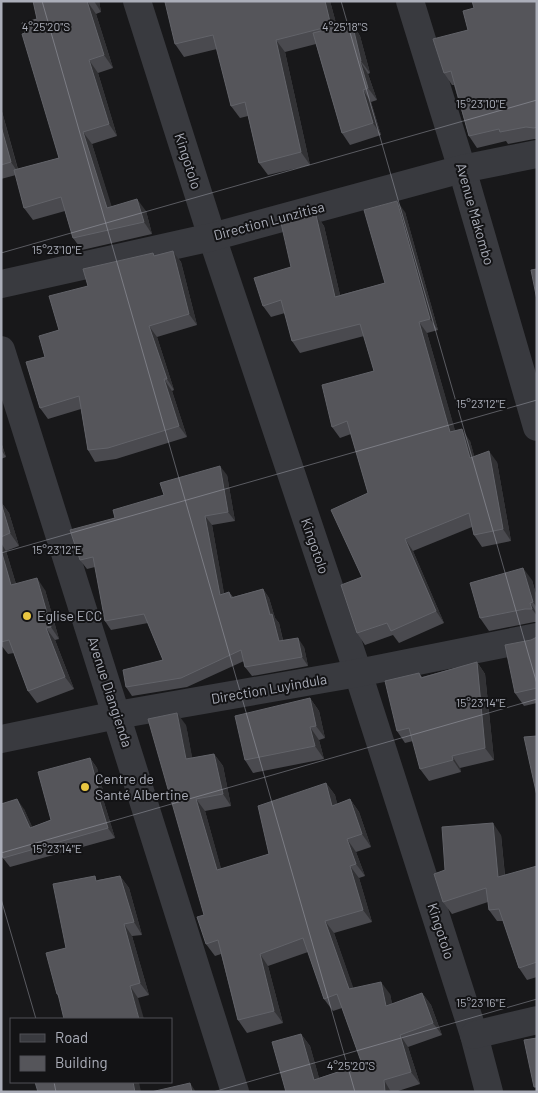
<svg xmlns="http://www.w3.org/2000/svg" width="538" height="1093" font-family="Barlow,sans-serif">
	<rect width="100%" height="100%" fill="#18181a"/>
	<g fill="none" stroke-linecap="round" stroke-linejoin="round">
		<g stroke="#393a3f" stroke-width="28">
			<path d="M137,1l75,236 146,436 116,362 15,57"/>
			<path d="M410,1l52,168 75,258"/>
			<path d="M1,284l211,-47 250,-68 75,-15"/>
			<path d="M1,350l234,742"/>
			<path d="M1,739l116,-24 241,-42 179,-36"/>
			<path d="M474,1035l63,-15"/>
		</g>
	</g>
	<g fill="#4a4a4f">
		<path d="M33,1h66l2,11 -5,2 17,54 -15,5 19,63 -25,8 19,62 35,5 6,23 -70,16 -9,-12 -8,-27 -32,9 -9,-12 -8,-33 -15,4v-71l17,61 41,-11 -34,-125 12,-14z"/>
		<path d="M169,1h161l7,26 15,-4 8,13 10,37 -2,1 9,26 -6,2 10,33 -31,10 -8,-12 -26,-89 -31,8 25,113 -42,10 -9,-12 -11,-47 -8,2 -9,-12 -14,-57 -33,8 -9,-13z"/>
		<path d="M537,1v138h-3l-26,5 -2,-3 -29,7 -8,-12 -15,-51h-2l-8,-12 24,-43 6,-22z"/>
		<path d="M405,212l33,118 -11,3 28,98 15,10 4,15 23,6 14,79 -29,6 -8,-12 -2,-8 -59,24 31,72 -45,20 -6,-8 -28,10 -8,-12 11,-140 -17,-59 -11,4 -8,-11 42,-56 -10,-35 -64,17 -8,-12 -7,-28 -14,4 -8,-11 28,-39 25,-52 8,11 16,69 45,-12z"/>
		<path d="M173,251l8,11 16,63 -40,12 17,53 -2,1 15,46 -71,22 -21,3 -7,-12 -7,-41 -33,10 -8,-11 5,-51 14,-27 29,-44 67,-31z"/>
		<path d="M1,442l5,15 -5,2z"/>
		<path d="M227,475l8,46 -23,4 12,69 5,-2 4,5 30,-8 6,9 6,20 4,5 4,17 21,7 4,19 -56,10 -7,-9 -1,-6 -57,26 -55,9 -6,-9 37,-27 -15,-37 -37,7 -6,-9 -10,-54 -8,2 -7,-9 35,-42 49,-23z"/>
		<path d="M1,502l8,11 10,33 -13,5 10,33 29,6 14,49 -4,1 19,49 -37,14 -9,-12 -14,-38 -6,1 -7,-9z"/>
		<path d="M532,580l5,18v24h-3l-45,9 -9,-13z"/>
		<path d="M537,637v66l-13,3 -9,-13z"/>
		<path d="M477,662l8,12 9,86 -34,8 1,4 -32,9 -9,-12 -7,-28 -8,2 -8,-12 22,-58 3,4z"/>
		<path d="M310,698l9,13 6,27 -6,2 5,19 -71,14 -8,-13z"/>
		<path d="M186,725l6,33 22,-4 9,12 8,40 -26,5 16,58 48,-15 57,-71 9,12 2,9 13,-5 9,13 12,35 -15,5 9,24 -6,2 13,44 -38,11 19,55 37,6 2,10 30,-11 9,12 11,30 -34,12 12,37 -25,8h-109l15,-58 9,12 9,32 43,-14 -20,-56 -9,3 -9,-12 -16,-47 -40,14 15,57 -36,10 -9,-13 -17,-66 -6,2 -9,-12 -2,-29z"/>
		<path d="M90,758l7,10 8,30 -2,1 12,39 -105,29 -7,-9 21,-49 8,18 19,-7z"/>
		<path d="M501,835l4,40 32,-9v111l-10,3 -8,-12 -16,-47h-6l-8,-11 -1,-8 -36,12 -9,-12 2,-32z"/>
		<path d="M120,876l9,12 13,47 -10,1 17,59 -11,3h-79l-2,-4 9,-46 32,-68z"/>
	</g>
	<g fill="#323235">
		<path d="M87,1l9,13 17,54 -9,-13z"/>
		<path d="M94,1h5l2,11z"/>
		<path d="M325,1h5l10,37 -9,-12z"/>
		<path d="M352,23l8,13 10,37 -9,-12z"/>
		<path d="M276,40l9,12 25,113 -9,-13z"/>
		<path d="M89,60l9,13 19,63 -8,-12z"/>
		<path d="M360,61l8,13 9,26 -9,-12z"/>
		<path d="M363,90l8,12 10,33 -8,-12z"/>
		<path d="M1,108l18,66 -8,-12 -10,-36z"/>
		<path d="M83,132l9,12 24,76 -9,-12z"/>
		<path d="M137,199l9,12 6,23 -8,-12z"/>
		<path d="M397,201l8,11 33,118 -8,-11z"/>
		<path d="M316,215l8,11 19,82 -8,-11z"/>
		<path d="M173,251l8,11 16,63 -8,-11z"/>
		<path d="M419,322l8,11 32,111 -9,-12z"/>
		<path d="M149,326l8,11 17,53 -7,-11z"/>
		<path d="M164,379l8,12 15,46 -8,-11z"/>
		<path d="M462,429l8,12 8,28 -8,-11z"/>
		<path d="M1,442l5,15 -5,-7z"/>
		<path d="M489,451l8,11 14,79 -8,-12z"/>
		<path d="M220,466l7,9 8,46 -7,-9z"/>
		<path d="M1,502l8,11 10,33 -9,-13z"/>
		<path d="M205,516l7,9 14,79 -6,-9z"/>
		<path d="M405,539l8,12 31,72 -8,-12z"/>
		<path d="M1,543l5,8 14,46 -9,-12 -10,-35z"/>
		<path d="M523,568l9,12 5,18v10l-4,-6z"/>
		<path d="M37,578l8,12 14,49 -8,-12z"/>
		<path d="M263,589l6,9 6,20 4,5 6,27 -6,-9z"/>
		<path d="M530,603l7,10v3l-5,-7z"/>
		<path d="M46,628l9,12 19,49 -9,-12z"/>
		<path d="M298,638l6,9 4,19 -6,-9z"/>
		<path d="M477,662l8,12 9,86 -9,-12z"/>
		<path d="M310,698l9,13 6,27 -9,-12z"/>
		<path d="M177,713l9,12 9,47 -9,-13z"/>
		<path d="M310,727l9,13 5,19 -9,-13z"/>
		<path d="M214,754l9,12 8,40 -8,-12z"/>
		<path d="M452,756l8,12 1,4 -8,-12z"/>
		<path d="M90,758l7,10 8,30 -7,-10z"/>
		<path d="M326,783l9,12 6,23 -9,-12z"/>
		<path d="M96,789l7,10 12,39 -7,-10z"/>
		<path d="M17,799l7,10 13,28 -7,-9z"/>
		<path d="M196,799l9,12 20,71 -8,-12z"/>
		<path d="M350,799l9,13 12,35 -9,-13z"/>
		<path d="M493,823l8,12 5,53 -8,-11z"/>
		<path d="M347,839l9,13 9,24 -9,-12z"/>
		<path d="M350,866l9,12 13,44 -9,-12z"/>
		<path d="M120,876l9,12 13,47 -8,-13z"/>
		<path d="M325,921l9,12 24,68 -9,-12z"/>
		<path d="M124,924l8,12 17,59 -9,-12z"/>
		<path d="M260,954l8,12 15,57 -9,-12z"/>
		<path d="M381,982l9,12 5,24 -9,-12z"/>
		<path d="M130,986l8,12 6,21h-5z"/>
		<path d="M422,993l9,12 11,30 -9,-12z"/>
		<path d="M301,1034l9,12 13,46 -9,-12z"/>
		<path d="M400,1035l8,12 12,37 -9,-12z"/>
		<path d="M384,1080l7,12h-6z"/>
		<path d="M133,1082h6l2,10h-6z"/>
		<path d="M190,1083l6,9h-4z"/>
	</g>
	<g fill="#55555a" stroke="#626369">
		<path d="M33,1h54l17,54 -15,5 20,64 -26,8 24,76 30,-9 7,23 -71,16 -12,-41 -37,11 -10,-38 45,-12 -37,-124 3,-1 -3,-10 15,-4z"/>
		<path d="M169,1h156l6,25 -55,14 25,112 -42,11 -14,-61 -14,4 -18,-71 -38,9 -10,-42z"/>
		<path d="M472,1h65v126l-3,1 -8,-1 -26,5 -1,-3 -30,7 -18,-65 -7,2 -11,-34 35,-9 -5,-19 11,-3z"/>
		<path d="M352,23l9,38h-1l8,27 -5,2 10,33 -31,10 -29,-100z"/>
		<path d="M1,126l10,36 -10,3z"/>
		<path d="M397,201l33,118 -11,3 31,110 12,-3 8,29 19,-7 14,78 -29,6 -5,-22 -64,26 31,72 -45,20 -4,-8 -30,10 -16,-48 21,-8 -31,-67 37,-17 -21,-72 -15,6 -10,-42 52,-14 -14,-47 -68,17 -11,-41 -18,6 -9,-28 37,-11 -10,-44 35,-8 19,82 50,-14 -21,-73z"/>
		<path d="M173,251l16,63 -40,12 18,53h-3l15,47 -71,22 -20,2 -9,-54 -39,12 -14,-46 19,-5 -6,-21 20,-6 -10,-34 39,-10 -5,-17 70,-16 1,3z"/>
		<path d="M537,269v31l-6,-30z"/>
		<path d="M220,466l8,46 -23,4 15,79 9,-3 2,6 32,-9 7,26 2,-1 7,27 19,-3 4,19 -57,10 -4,-17 -60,28 -55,9 -3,-17 40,-10 -19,-46 -39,7 -12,-64 -13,3 -10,-30 45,-12 -2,-8 51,-15 -4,-12z"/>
		<path d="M1,503l9,30 -9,4z"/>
		<path d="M1,550l10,35 26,-7 14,49 -5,1 19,49 -37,14 -19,-51 -8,2z"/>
		<path d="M523,568l10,34 -3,1 2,6h-7l-45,9 -10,-35z"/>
		<path d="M537,637v51l-22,5 -10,-48 26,-5z"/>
		<path d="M477,662l8,86 -33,8 1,4 -33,9 -11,-41 -12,3 -12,-50 34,-8 2,5z"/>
		<path d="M310,698l6,28 -6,1 5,19 -70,14 -10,-44z"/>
		<path d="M177,713l9,46 28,-5 9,40 -27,5 21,71 52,-16 -11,-48 68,-23 6,23 18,-7 12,35 -15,5 9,25 -6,2 13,44 -38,11 24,68 32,-7 5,24 36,-13 11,30 -33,12 11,37 -27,8 1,12h-99l-14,-50 29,-8 13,46 48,-16 -25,-70 -13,5 -21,-61 -43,16 14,57 -36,9 -20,-80 -12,4 -9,-27 7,-2 -56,-196z"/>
		<path d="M537,736v60l-13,-59z"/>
		<path d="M90,758l8,30 -2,1 12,39 -105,30 -2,-6v-48l16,-5 13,29 21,-8 -13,-48z"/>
		<path d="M493,823l5,54 39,-11v96l-18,6 -20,-59 -10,1 -3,-22 -43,14 -9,-28 11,-4 -3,-43z"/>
		<path d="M95,876l1,5 24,-5 14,46 -10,2 16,59 -10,3 9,33h-75l-6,-25h-1l-11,-41 20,-5 -13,-64z"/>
		<path d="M537,1038v49h-3l-10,-47z"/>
		<path d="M35,1082h98l2,10h-97z"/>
		<path d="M190,1083l2,9h-41z"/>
	</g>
	<path fill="none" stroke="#abaeb9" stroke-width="1" stroke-opacity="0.45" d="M42,1l313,1091M341,1l196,683M1,253l536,-153M1,553l536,-153M1,853l536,-154M1,899l35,120M54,1082l2,10M213,1092l324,-93"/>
	<g fill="#e9c641" stroke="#131315" stroke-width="2">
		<circle cx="27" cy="616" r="5"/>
		<circle cx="85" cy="787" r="5"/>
	</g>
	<g text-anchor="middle" stroke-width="4" stroke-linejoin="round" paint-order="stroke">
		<g font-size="14" fill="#abaeb9" stroke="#131315">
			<text transform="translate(188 161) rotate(72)" y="5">Kingotolo</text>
			<text transform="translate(475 214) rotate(74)" y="5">Avenue Makombo</text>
			<text transform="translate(269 221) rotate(-15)" y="5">Direction Lunzitisa</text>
			<text transform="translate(315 546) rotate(71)" y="5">Kingotolo</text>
			<text transform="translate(269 689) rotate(-10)" y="5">Direction Luyindula</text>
			<text transform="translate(110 692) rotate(72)" y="5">Avenue Diangienda</text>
			<text transform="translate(441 931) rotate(72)" y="5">Kingotolo</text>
		</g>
		<g font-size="14" fill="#abaeb9" stroke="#131315" text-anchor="start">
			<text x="37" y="621">Eglise ECC</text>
			<text x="95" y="784">Centre de<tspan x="95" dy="16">Santé Albertine</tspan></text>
		</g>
	</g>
	<g font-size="12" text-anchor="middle" fill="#abaeb9" stroke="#131315" stroke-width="4" stroke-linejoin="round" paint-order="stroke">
		<text x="46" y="31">4°25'20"S</text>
		<text x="345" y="31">4°25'18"S</text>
		<text x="481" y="108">15°23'10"E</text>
		<text x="57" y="254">15°23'10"E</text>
		<text x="481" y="408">15°23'12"E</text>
		<text x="57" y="554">15°23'12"E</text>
		<text x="481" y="707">15°23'14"E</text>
		<text x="57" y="853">15°23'14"E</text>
		<text x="481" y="1007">15°23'16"E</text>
		<text x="351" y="1070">4°25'20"S</text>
	</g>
	<rect width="538" height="1093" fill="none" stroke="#abaeb9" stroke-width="5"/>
	<rect x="10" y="1018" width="162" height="65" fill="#131315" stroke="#505157"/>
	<rect x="20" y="1034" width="25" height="8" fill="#393a3f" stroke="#505157"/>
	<text x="55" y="1043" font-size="15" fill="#abaeb9">Road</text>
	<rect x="20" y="1056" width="25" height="15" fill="#55555a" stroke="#505157"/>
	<text x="55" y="1068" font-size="15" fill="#abaeb9">Building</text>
</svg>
